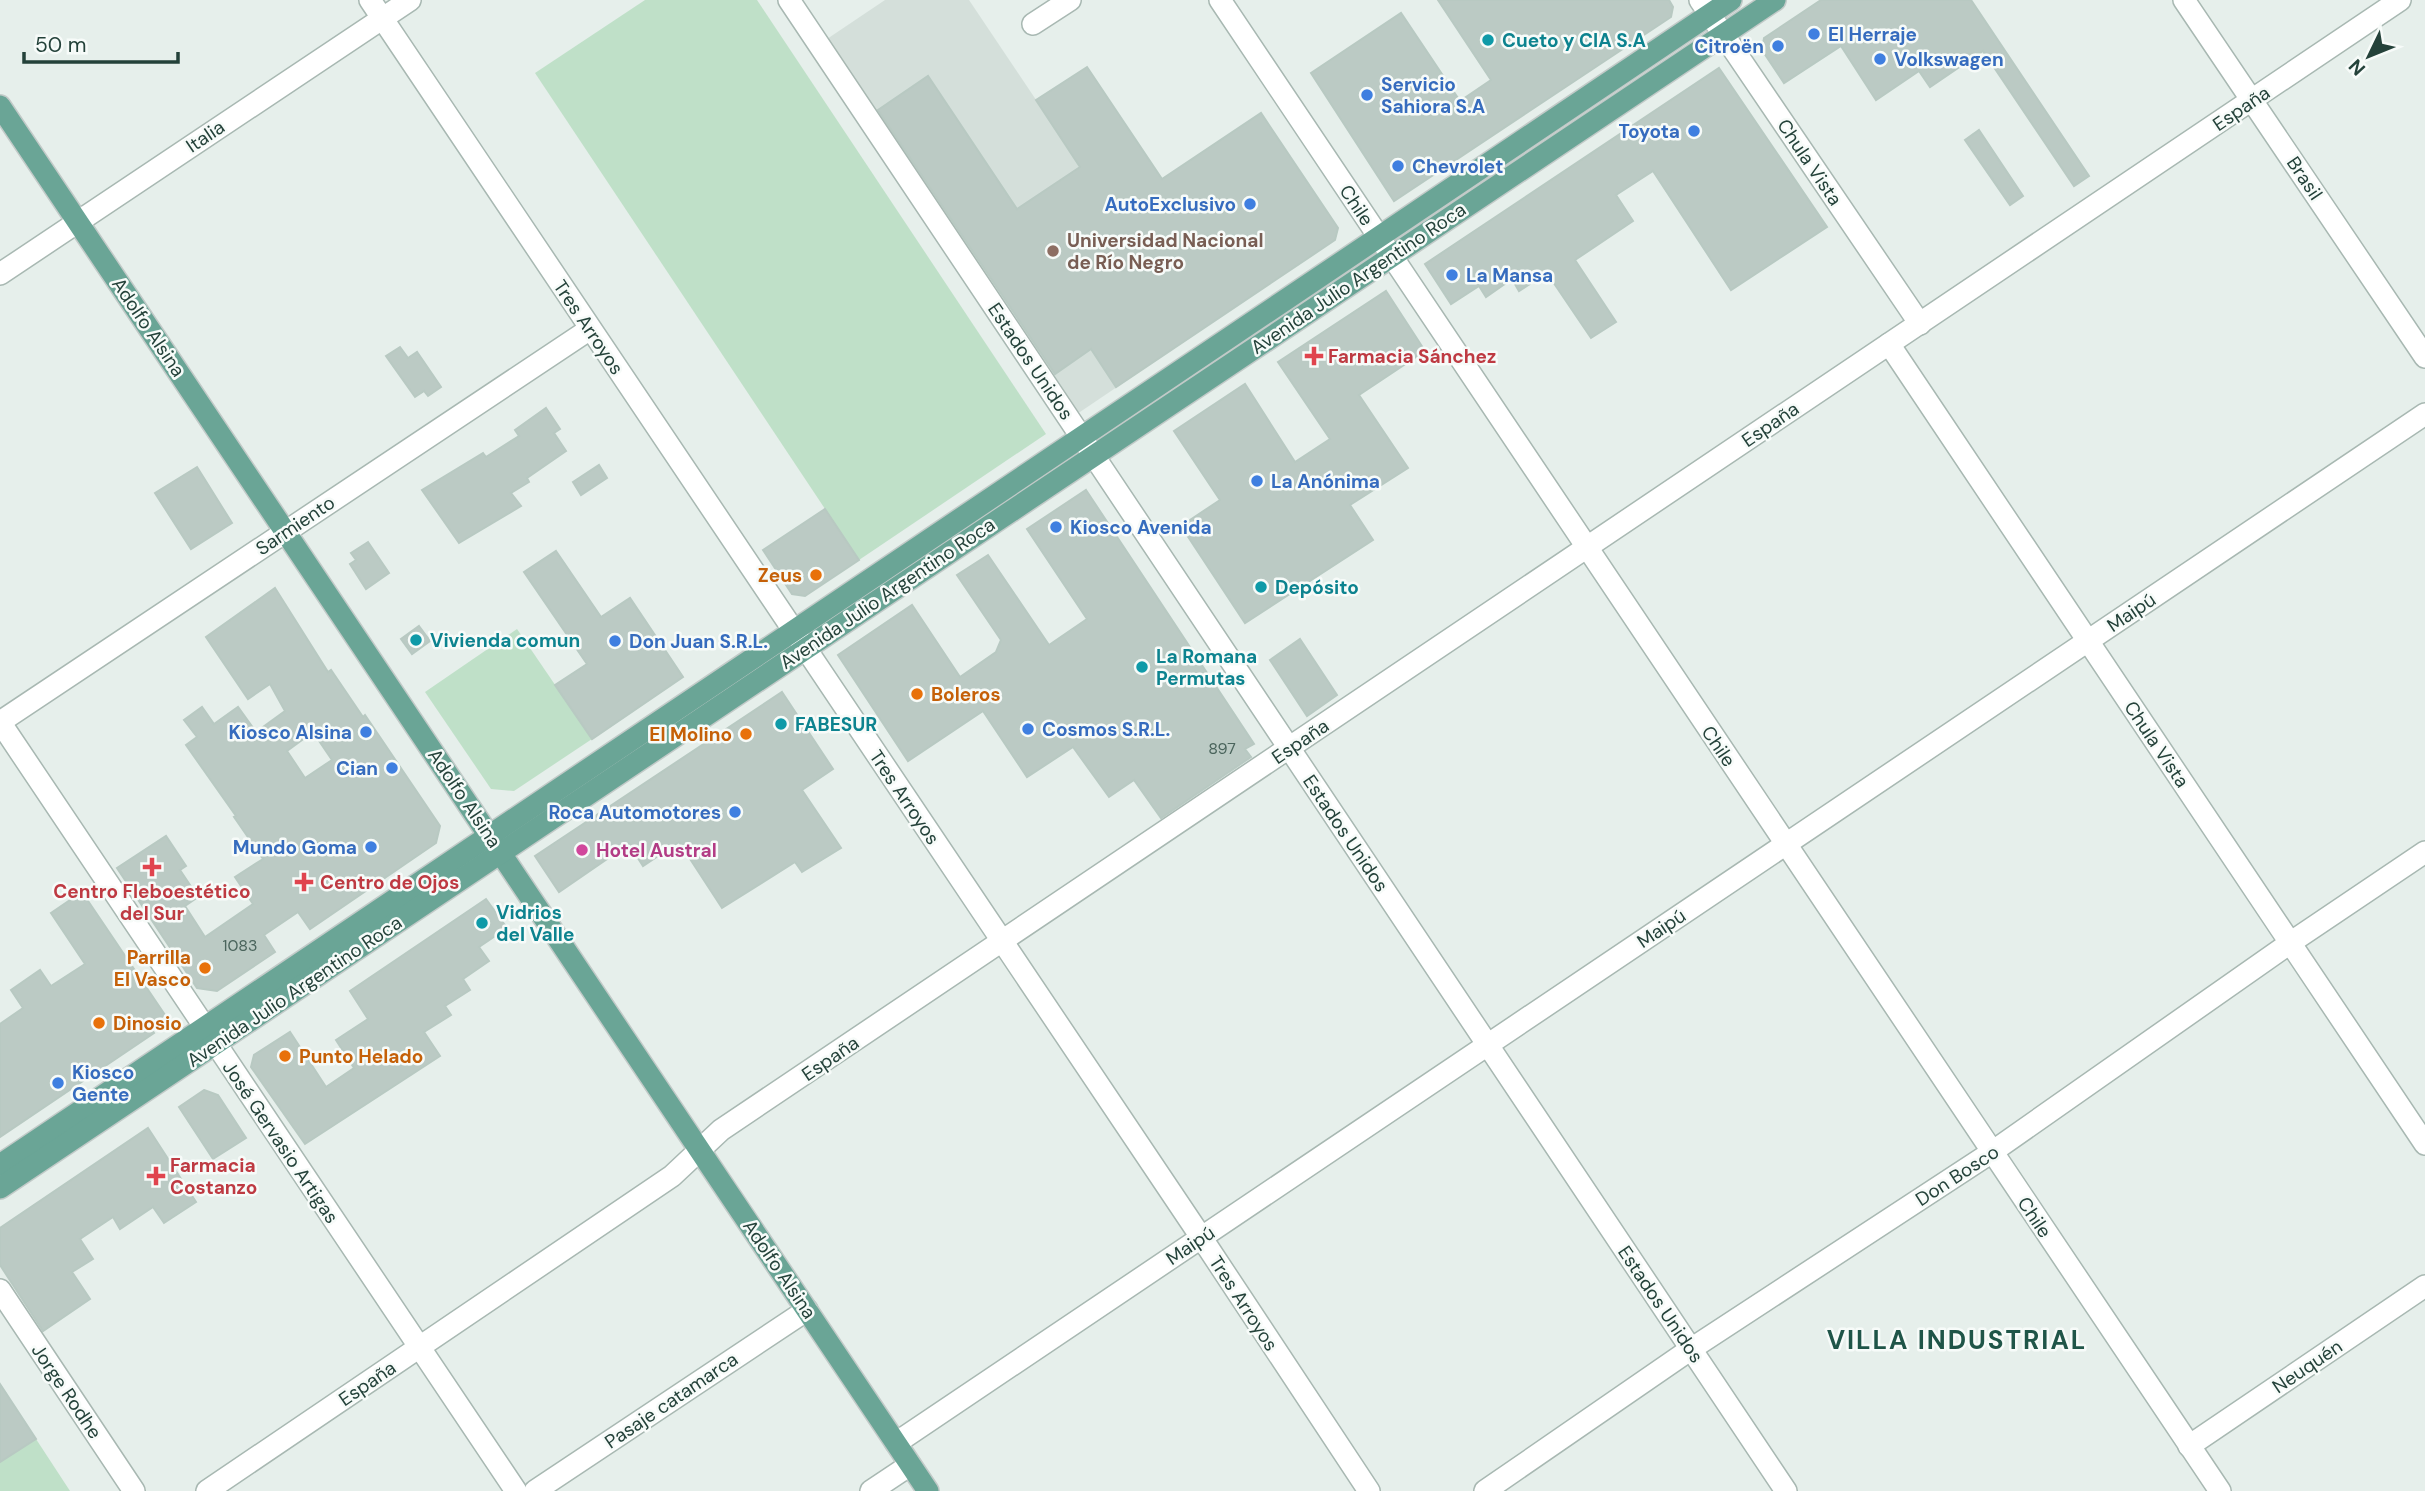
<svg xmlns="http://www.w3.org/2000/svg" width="2425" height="1491" font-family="'DM Sans',sans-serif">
	<rect width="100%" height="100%" fill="#e6efeb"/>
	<path fill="#d4dfda" d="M885,0h84l225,335 -117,79 -250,-375z"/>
	<g fill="#bfe0c8">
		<path d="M645,0h112l289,434 -187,126 -324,-487z"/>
		<path d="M517,629l75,110 -78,52 -23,-2 -66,-97z"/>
		<path d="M36,1439l34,52h-70v-29z"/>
	</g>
	<g fill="#bbcac4" stroke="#b8c9c2" stroke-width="2" fill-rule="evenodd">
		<path d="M1438,0h231l4,7 -2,10 -277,184 -83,-128 90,-60 59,88 31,-21z"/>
		<path d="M1821,0h150l118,176 -15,10 -91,-135 -53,36 -11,-16 -43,29 -35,-54 -57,37 -22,-33 2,-12z"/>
		<path d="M1087,67l75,112 99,-66 77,115 -3,12 -219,147 -25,-38 -36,25 -177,-264 50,-34 89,133 63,-42 -44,-67z"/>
		<path d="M1719,68l108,159 -96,63 -78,-119 -37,24 17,26 -58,39 41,62 -25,16 -44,-65 -28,18 -7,-12 -26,18 -7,-11 -28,18 -26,-40z"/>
		<path d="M1979,130l44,66 -13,9 -45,-65z"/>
		<path d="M1386,291l39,60 -66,44 49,73 -58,37 23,35 -128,83 -64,-97 39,-26 -46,-69 71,-47 50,78 35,-23 -52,-77z"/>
		<path d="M400,347l8,11 9,-6 24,35 -13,9 -4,-5 -9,6 -29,-41z"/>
		<path d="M546,408l14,21 -6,4 12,18 -39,27 2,4 -18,11 10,13 -62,37 -37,-53 61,-37 3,4 33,-21 -4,-6z"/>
		<path d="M599,465l8,13 -26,17 -8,-13z"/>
		<path d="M197,467l35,56 -41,26 -36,-56z"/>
		<path d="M1086,490l168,254 -9,5 6,8 -90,61 -27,-38 -25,17 -36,-50 -46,30 -44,-66 -75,50 -70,-106 74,-50 48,72 36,-25 5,-12 -44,-65 31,-20 61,90 38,-26 -60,-90z"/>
		<path d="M825,509l34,51 -54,36 -13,-2 -29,-44z"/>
		<path d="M368,542l21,31 -23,16 -16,-25 6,-4 -5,-7z"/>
		<path d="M556,551l45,66 29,-19 53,79 -91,62 -37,-54 32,-21 -63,-92z"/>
		<path d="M275,588l53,84 3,-2 32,47 2,-2 75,111 -4,17 -126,86 -12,-17 -34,23 11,17 -58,39 -20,-3 -80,-120 49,-32 20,30 -6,4 18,27 -13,9 20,31 48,-33 -18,-27 28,-18 -29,-42 2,-1 -50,-71 11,-8 -13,-17 18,-13 12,17 24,-17 18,25 29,-21 -15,-27 -22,15 -42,-62zM313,732l19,28 -27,18 -18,-27z"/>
		<path d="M419,626l11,15 -18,13 -11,-15z"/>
		<path d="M1300,639l37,56 -30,21 -37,-56z"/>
		<path d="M782,692l51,77 -31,21 39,58 -39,24 -7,-10 -73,46 -43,-66 -36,24 -14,-22 -70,48 -24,-36z"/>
		<path d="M82,892l83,123 -16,11 5,7 -154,104v-113l23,-16 -12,-18 29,-20 11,16 34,-22 -34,-51z"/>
		<path d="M486,899l21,29 -28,19 10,14 -26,18 7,11 -25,16 6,9 -27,17 16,24 -135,88 -54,-77 3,-12 36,-23 36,55 28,-19 -18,-28 32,-21 -18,-28z"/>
		<path d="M204,1090l14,5 28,43 -33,21 -34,-52z"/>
		<path d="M148,1128l48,74 -32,21 -11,-16 -33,22 -7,-12 -33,22 13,20 -21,13 18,27 -47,32 -43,-66v-37z"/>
		<path d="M0,1384l36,55 -36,23z"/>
	</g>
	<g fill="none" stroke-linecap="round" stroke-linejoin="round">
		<defs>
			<g id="minor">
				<path d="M370,0l831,1237 168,254"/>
				<path d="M789,0l997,1491"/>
				<path d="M1220,0l1000,1491"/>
				<path d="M1700,0l220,324"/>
				<path d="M2184,0l241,357"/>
				<path d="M1033,24l37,-24"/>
				<path d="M0,274l410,-274"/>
				<path d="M1889,344l536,800"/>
				<path d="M0,722l516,769"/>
				<path d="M0,722l590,-393"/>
				<path d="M0,1290l134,201"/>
				<path d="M896,1443l1529,-1029"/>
				<path d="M2189,1446l236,-160"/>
				<path d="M207,1491l465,-315 49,-46 1679,-1130"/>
				<path d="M535,1491l272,-181"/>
				<path d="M871,1491l39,-26"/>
				<path d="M1485,1491l206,-142 301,-197 298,-209 135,-91"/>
			</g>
			<g id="major">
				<path d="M0,106l928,1385"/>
				<path d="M0,1165l1731,-1165"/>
				<path d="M0,1188l1775,-1188"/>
			</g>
		</defs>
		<use href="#minor" stroke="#a8b8b2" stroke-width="24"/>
		<use href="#major" stroke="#c2cac8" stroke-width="24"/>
		<use href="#minor" stroke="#fff" stroke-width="21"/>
		<use href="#major" stroke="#6aa596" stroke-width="21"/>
	</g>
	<g fill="#3f7fe0" stroke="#f7fbf9" stroke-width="2.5">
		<circle cx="1814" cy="34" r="7"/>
		<circle cx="1778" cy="46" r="7"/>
		<circle cx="1880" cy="59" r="7"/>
		<circle cx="1367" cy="95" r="7"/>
		<circle cx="1694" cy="131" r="7"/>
		<circle cx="1398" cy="166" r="7"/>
		<circle cx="1250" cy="204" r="7"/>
		<circle cx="1452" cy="275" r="7"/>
		<circle cx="1257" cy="481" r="7"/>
		<circle cx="1056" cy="527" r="7"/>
		<circle cx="615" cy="641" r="7"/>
		<circle cx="1028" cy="729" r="7"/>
		<circle cx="366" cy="732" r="7"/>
		<circle cx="392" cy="768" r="7"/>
		<circle cx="735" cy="812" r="7"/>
		<circle cx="371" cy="847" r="7"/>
		<circle cx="58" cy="1083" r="7"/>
	</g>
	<g fill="#0f9aa8" stroke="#f7fbf9" stroke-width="2.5">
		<circle cx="1488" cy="40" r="7"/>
		<circle cx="1261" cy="587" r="7"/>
		<circle cx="416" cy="640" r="7"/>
		<circle cx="1142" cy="667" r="7"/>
		<circle cx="781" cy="724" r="7"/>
		<circle cx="482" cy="923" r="7"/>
	</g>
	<circle fill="#8d6e63" stroke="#f7fbf9" stroke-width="2.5" cx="1053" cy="251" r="7"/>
	<g fill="#e0444e" stroke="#f7fbf9" stroke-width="2.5">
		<path d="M1310.5 345.5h7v7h7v7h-7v7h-7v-7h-7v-7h7z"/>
		<path d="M148.5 856.5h7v7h7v7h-7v7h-7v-7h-7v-7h7z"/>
		<path d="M300.5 871.5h7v7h7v7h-7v7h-7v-7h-7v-7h7z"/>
		<path d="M152.5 1165.5h7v7h7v7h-7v7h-7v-7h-7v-7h7z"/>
	</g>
	<g fill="#e8710a" stroke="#f7fbf9" stroke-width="2.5">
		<circle cx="816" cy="575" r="7"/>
		<circle cx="917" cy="694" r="7"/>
		<circle cx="746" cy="734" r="7"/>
		<circle cx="205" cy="968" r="7"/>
		<circle cx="99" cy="1023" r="7"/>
		<circle cx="285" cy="1056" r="7"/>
	</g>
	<circle fill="#d1479c" stroke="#f7fbf9" stroke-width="2.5" cx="582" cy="850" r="7"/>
	<g text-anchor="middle" stroke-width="5" stroke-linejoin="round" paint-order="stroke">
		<g font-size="16" fill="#4a645c">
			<text x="1222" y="754">897</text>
			<text x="240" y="951">1083</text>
		</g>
		<g font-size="19" font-weight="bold" fill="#366cbe" stroke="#f7fbf9" text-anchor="start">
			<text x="1828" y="41">El Herraje</text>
			<text x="1764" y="53" text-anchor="end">Citroën</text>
			<text x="1894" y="66">Volkswagen</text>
			<text x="1381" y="91">Servicio<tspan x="1381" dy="22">Sahiora S.A</tspan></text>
			<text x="1680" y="138" text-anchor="end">Toyota</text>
			<text x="1412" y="173">Chevrolet</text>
			<text x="1236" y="211" text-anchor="end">AutoExclusivo</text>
			<text x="1466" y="282">La Mansa</text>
			<text x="1271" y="488">La Anónima</text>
			<text x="1070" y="534">Kiosco Avenida</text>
			<text x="629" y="648">Don Juan S.R.L.</text>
			<text x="1042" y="736">Cosmos S.R.L.</text>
			<text x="352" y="739" text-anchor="end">Kiosco Alsina</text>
			<text x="378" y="775" text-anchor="end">Cian</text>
			<text x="721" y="819" text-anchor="end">Roca Automotores</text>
			<text x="357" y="854" text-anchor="end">Mundo Goma</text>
			<text x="72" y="1079">Kiosco<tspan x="72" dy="22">Gente</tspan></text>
		</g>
		<g font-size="19" font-weight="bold" fill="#0d838f" stroke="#f7fbf9" text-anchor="start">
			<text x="1502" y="47">Cueto y CIA S.A</text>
			<text x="1275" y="594">Depósito</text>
			<text x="430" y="647">Vivienda comun</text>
			<text x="1156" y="663">La Romana<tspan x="1156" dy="22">Permutas</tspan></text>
			<text x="795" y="731">FABESUR</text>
			<text x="496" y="919">Vidrios<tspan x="496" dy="22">del Valle</tspan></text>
		</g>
		<g font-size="19" fill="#24423a" stroke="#f7fbf9">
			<text transform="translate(2241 108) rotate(-34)" y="7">España</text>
			<text transform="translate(205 136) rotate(-34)" y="7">Italia</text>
			<text transform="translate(1810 162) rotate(56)" y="7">Chula Vista</text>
			<text transform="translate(2305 178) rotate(56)" y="7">Brasil</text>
			<text transform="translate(1357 205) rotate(56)" y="7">Chile</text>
			<text transform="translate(1358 278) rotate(-34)" y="7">Avenida Julio Argentino Roca</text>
			<text transform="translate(149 327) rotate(56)" y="7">Adolfo Alsina</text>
			<text transform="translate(589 327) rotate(56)" y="7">Tres Arroyos</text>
			<text transform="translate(1031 361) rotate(56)" y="7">Estados Unidos</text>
			<text transform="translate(1770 424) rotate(-34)" y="7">España</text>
			<text transform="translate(295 525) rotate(-34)" y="7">Sarmiento</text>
			<text transform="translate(887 593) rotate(-34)" y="7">Avenida Julio Argentino Roca</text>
			<text transform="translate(2131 612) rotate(-34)" y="7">Maipú</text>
			<text transform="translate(1300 741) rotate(-34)" y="7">España</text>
			<text transform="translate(2157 744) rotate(56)" y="7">Chula Vista</text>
			<text transform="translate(1719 746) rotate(56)" y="7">Chile</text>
			<text transform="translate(905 797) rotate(56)" y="7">Tres Arroyos</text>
			<text transform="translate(465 798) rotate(56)" y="7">Adolfo Alsina</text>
			<text transform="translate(1346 833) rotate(56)" y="7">Estados Unidos</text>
			<text transform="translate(1661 928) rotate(-34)" y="7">Maipú</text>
			<text transform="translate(294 991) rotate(-34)" y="7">Avenida Julio Argentino Roca</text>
			<text transform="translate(830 1058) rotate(-34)" y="7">España</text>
			<text transform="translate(281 1142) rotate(56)" y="7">José Gervasio Artigas</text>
			<text transform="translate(1957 1175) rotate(-33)" y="7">Don Bosco</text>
			<text transform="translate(2035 1217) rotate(56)" y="7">Chile</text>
			<text transform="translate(1190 1245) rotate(-34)" y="7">Maipú</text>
			<text transform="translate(780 1269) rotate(56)" y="7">Adolfo Alsina</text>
			<text transform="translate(1244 1303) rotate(57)" y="7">Tres Arroyos</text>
			<text transform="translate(1661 1304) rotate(56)" y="7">Estados Unidos</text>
			<text transform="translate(2307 1366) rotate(-34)" y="7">Neuquén</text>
			<text transform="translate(367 1383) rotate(-34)" y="7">España</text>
			<text transform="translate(67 1391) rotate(56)" y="7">Jorge Rodhe</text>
			<text transform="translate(671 1400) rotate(-34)" y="7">Pasaje catamarca</text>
		</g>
		<g font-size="19" font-weight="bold" fill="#785e54" stroke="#f7fbf9" text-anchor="start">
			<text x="1067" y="247">Universidad Nacional<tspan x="1067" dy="22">de Río Negro</tspan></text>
		</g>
		<g font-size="19" font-weight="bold" fill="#be3a42" stroke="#f7fbf9" text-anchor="start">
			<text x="1328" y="363">Farmacia Sánchez</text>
			<text x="320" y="889">Centro de Ojos</text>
			<text x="152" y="898" text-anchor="middle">Centro Fleboestético<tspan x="152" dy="22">del Sur</tspan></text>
			<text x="170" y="1172">Farmacia<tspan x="170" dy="22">Costanzo</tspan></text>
		</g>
		<g font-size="19" font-weight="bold" fill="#c56008" stroke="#f7fbf9" text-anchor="end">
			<text x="802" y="582">Zeus</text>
			<text x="931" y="701" text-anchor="start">Boleros</text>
			<text x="732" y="741">El Molino</text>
			<text x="191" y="964">Parrilla<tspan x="191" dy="22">El Vasco</tspan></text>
			<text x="113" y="1030" text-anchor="start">Dinosio</text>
			<text x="299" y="1063" text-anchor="start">Punto Helado</text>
		</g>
		<g font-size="19" font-weight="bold" fill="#b23c85" stroke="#f7fbf9" text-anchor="start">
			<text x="596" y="857">Hotel Austral</text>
		</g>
		<g font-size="26" font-weight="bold" letter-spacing="2" fill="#1f5548" stroke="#f7fbf9">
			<text x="1957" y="1349">VILLA INDUSTRIAL</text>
		</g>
	</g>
	<g transform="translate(2369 56) rotate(227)" stroke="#f7fbf9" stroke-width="5" paint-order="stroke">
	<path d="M0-5L12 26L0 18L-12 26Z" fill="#24423a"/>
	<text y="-10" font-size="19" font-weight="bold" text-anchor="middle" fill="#24423a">N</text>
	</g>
	<path d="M24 52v10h154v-10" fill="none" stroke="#24423a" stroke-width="3.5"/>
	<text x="35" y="52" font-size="21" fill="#24423a" stroke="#f7fbf9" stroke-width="5" paint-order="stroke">50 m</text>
</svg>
